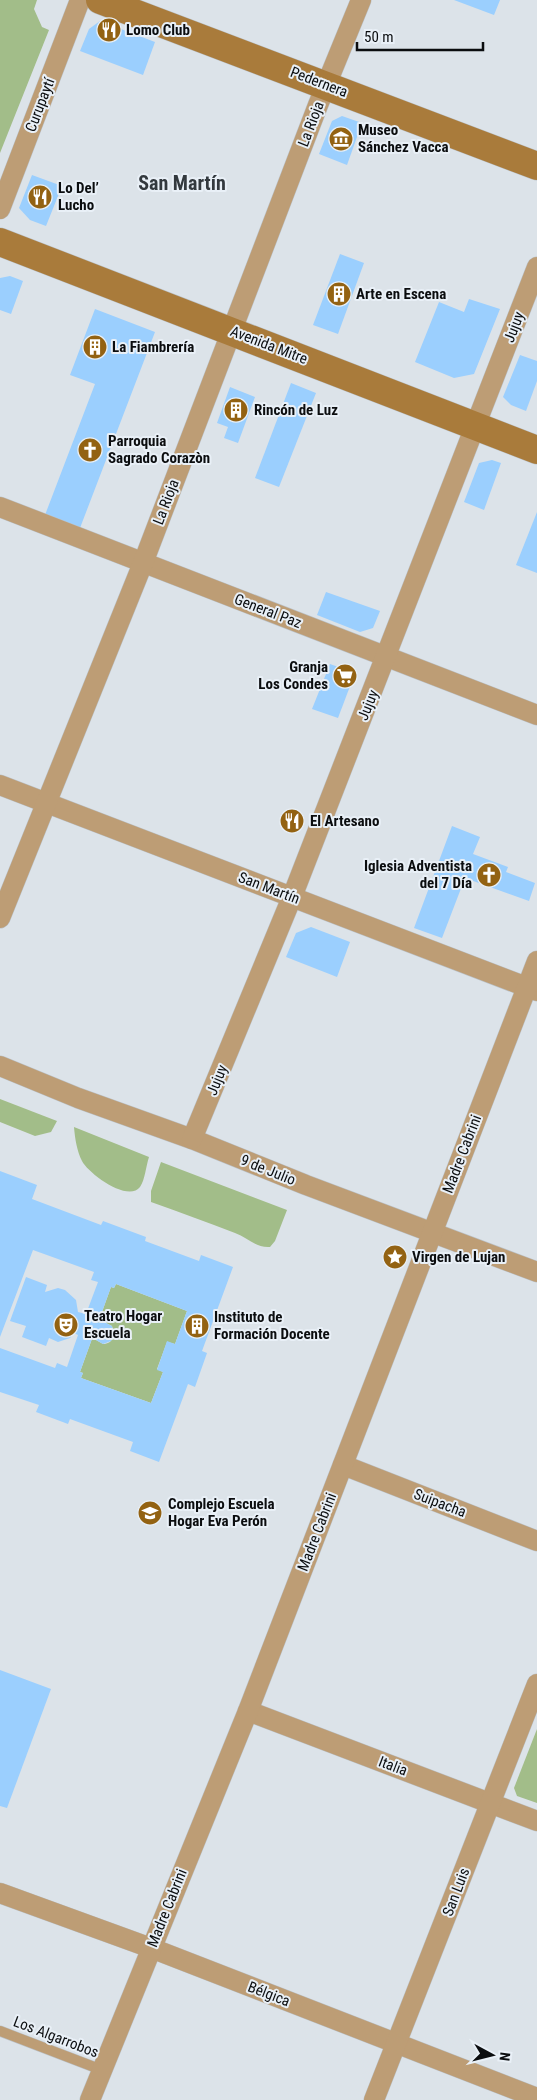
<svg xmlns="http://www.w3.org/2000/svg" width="537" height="2100" font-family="'Roboto Condensed',sans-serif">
	<rect width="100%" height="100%" fill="#dce3e9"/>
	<g fill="#a2bd89">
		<path d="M0,0h37l-3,9 8,18 7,3 -49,123z"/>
		<path d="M0,1099l57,22 -6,11 -16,4 -35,-14z"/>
		<path d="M74,1127l75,30c-3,9 -4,23 -9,30 -12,16 -52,-14 -58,-26 -5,-10 -7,-22 -8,-34z"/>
		<path d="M161,1162l126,48 -12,31 -5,6c-14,1 -22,-9 -35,-14 -28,-11 -56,-21 -84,-31v-11z"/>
		<path d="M116,1284l71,27 -12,33 -8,-2 -10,27 6,3 -12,31 -70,-25 2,-5 -3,-1 13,-36 3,4 7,4c10,0 12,-9 9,-18l-10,-5 -4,2 13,-36 3,1z"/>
		<path d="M537,1729v74l-20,-7 -3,-8z"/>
	</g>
	<g fill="#9bcffe" fill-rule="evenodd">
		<path d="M454,0h46l-6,15z"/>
		<path d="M100,21l55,21 -12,33 -63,-24 9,-22z"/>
		<path d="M342,116l20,7 -15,42 -28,-11 13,-33z"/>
		<path d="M32,175l30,11 -16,40 -16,-6 -11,-12z"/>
		<path d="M340,254l24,9 -26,71 -25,-9z"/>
		<path d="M10,276l13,5 -12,33 -11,-4v-32z"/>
		<path d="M469,299l31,10 -26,65 -20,4 -39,-16 24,-60 25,10z"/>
		<path d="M95,309l60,23 -75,196 -35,-13 50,-131 -25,-9z"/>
		<path d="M520,355l17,6v20l-11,30 -15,-6 -8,-8z"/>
		<path d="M291,383l25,10 -37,94 -24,-9z"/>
		<path d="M230,387l25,10 -17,46 -14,-5 4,-11 -11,-4z"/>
		<path d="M492,460l9,3 -17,47 -20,-8 15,-39z"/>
		<path d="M537,512v61l-21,-8z"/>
		<path d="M326,592l54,19 -7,17 -13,4 -43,-17z"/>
		<path d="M330,664l17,6 5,11 -14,37 -26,-9z"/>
		<path d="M452,826l28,11 -7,17 35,13 -2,5 29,11 -6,18 -64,-23 -23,60 -28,-10z"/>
		<path d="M311,927l39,15 -13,35 -51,-20 10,-24z"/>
		<path d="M0,1171l37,14 -5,14 69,26 2,-4 43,16 -1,4 54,20 2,-6 32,12 -31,84 5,2 -12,34 -7,-3 -29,78 -29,-11 3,-9 -63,-23 -2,5 -32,-12 3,-7 -39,-13v-44l55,20 2,-5 10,4 11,-32 -4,-2 -4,5 -12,4 -9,-4 -3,8 -24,-9 4,-11 -16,-5 16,-44 21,8 -2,7 13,-4 7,2 11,10 2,12 8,2 12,-32 -7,-2 3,-8 -61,-22 -33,87zM116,1284l71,27 -12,33 -8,-3 -10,29 6,2 -12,31 -70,-25 2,-5 -3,-1 13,-36 3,4 7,4 8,-3 3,-4 -2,-11 -10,-5 -4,2 13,-36 3,1z"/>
		<path d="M0,1670l51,19 -44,119 -7,-2z"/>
	</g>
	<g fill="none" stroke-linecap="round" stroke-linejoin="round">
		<defs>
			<path id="lane" d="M0,2031l102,39"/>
			<g id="street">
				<path d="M0,209l80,-209"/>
				<path d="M0,507l537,208"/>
				<path d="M0,785l537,206"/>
				<path d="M0,918l143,-355 175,-458 43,-105"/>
				<path d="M0,1066l78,32 114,41 114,46 231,87"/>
				<path d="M192,1139l100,-242 245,-630"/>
				<path d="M343,1465l194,76"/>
				<path d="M248,1711l289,110"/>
				<path d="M0,1893l151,55 386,150"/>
				<path d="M90,2100l158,-389 289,-750"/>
				<path d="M374,2100l163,-416"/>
			</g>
			<g id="secondary">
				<path d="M100,0l437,166"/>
				<path d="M0,242l537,208"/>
			</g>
		</defs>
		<use href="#lane" stroke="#bbc1c6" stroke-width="11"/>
		<use href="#street" stroke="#bbc1c6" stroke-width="21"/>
		<use href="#secondary" stroke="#bbc1c6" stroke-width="29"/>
		<use href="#lane" stroke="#bd9d75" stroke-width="10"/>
		<use href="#street" stroke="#bd9d75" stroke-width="20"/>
		<use href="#secondary" stroke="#a97b3b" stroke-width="28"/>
	</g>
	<defs>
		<symbol id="restaurant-disc" viewBox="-11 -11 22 22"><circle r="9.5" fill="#936212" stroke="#e9f0f7"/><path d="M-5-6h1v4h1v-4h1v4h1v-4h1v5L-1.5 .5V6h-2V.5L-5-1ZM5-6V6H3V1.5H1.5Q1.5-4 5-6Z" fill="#fff"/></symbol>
		<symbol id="museum-disc" viewBox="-11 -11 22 22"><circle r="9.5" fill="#936212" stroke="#e9f0f7"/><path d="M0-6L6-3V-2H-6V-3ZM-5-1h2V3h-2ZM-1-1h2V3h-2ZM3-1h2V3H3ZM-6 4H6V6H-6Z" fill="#fff"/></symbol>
		<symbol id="building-disc" viewBox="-11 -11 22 22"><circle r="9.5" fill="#936212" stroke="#e9f0f7"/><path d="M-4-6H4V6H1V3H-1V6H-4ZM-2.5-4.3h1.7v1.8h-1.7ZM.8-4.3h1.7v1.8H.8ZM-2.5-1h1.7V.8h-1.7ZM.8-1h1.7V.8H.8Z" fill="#fff"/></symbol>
		<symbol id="church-disc" viewBox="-11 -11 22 22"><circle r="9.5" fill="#936212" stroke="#e9f0f7"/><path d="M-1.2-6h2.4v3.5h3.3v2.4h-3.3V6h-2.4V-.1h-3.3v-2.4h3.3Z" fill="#fff"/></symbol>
		<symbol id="supermarket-disc" viewBox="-11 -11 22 22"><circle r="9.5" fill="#936212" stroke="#e9f0f7"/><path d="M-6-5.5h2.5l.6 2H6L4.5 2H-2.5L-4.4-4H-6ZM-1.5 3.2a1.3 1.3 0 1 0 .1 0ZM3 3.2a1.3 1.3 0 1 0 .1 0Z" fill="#fff"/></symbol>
		<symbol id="sight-disc" viewBox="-11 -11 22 22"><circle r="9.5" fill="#936212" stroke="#e9f0f7"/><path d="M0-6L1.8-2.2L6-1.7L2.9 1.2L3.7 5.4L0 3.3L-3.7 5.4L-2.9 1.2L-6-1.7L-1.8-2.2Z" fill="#fff"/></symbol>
		<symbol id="theatre-disc" viewBox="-11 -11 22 22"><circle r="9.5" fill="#936212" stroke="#e9f0f7"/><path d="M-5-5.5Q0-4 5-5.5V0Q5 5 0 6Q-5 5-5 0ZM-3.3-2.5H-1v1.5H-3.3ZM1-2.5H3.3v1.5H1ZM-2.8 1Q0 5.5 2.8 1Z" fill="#fff"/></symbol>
		<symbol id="school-disc" viewBox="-11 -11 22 22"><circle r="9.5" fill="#936212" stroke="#e9f0f7"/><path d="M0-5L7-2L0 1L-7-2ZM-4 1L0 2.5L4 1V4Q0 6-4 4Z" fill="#fff"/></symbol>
	</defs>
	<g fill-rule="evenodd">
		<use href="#restaurant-disc" x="95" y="16" width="28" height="28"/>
		<use href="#museum-disc" x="327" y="125" width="28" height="28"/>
		<use href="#restaurant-disc" x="26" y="183" width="28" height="28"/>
		<use href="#building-disc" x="325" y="280" width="28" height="28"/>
		<use href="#building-disc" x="81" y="333" width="28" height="28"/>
		<use href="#building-disc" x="222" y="396" width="28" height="28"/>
		<use href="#church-disc" x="76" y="436" width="28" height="28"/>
		<use href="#supermarket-disc" x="331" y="662" width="28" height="28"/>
		<use href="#restaurant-disc" x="278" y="807" width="28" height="28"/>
		<use href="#church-disc" x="475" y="861" width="28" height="28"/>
		<use href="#sight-disc" x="381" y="1243" width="28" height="28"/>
		<use href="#theatre-disc" x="52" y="1311" width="28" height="28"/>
		<use href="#building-disc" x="183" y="1312" width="28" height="28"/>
		<use href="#school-disc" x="136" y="1499" width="28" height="28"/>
	</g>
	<g text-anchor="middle" stroke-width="4" stroke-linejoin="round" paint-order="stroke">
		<g font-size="15" font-weight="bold" fill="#0b0d0f" stroke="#e9f0f7" text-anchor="start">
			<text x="126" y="35">Lomo Club</text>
			<text x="358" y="135">Museo<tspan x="358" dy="17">Sánchez Vacca</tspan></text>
			<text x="58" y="193">Lo Del’<tspan x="58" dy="17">Lucho</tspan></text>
			<text x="356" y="299">Arte en Escena</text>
			<text x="112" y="352">La Fiambrería</text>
			<text x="254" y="415">Rincón de Luz</text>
			<text x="108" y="446">Parroquia<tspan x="108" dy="17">Sagrado Corazòn</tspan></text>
			<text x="328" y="672" text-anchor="end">Granja<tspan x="328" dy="17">Los Condes</tspan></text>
			<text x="310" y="826">El Artesano</text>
			<text x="472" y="871" text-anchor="end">Iglesia Adventista<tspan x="472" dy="17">del 7 Día</tspan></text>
			<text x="412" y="1262">Virgen de Lujan</text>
			<text x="84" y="1321">Teatro Hogar<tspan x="84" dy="17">Escuela</tspan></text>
			<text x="214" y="1322">Instituto de<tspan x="214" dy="17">Formación Docente</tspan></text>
			<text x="168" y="1509">Complejo Escuela<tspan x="168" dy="17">Hogar Eva Perón</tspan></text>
		</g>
		<g font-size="15" fill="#0b0d0f" stroke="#e9f0f7">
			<text transform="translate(319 82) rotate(21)" y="5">Pedernera</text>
			<text transform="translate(40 105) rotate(-69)" y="5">Curupaytí</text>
			<text transform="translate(311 124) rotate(-69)" y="5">La Rioja</text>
			<text transform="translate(514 327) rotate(-69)" y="5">Jujuy</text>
			<text transform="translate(269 345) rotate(21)" y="5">Avenida Mitre</text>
			<text transform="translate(166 502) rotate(-69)" y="5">La Rioja</text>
			<text transform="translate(268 611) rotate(21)" y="5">General Paz</text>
			<text transform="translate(368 705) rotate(-68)" y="5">Jujuy</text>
			<text transform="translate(269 888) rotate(21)" y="5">San Martín</text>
			<text transform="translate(217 1080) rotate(-68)" y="5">Jujuy</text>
			<text transform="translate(462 1154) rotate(-69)" y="5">Madre Cabrini</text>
			<text transform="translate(268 1170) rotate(22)" y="5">9 de Julio</text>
			<text transform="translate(440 1503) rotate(21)" y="5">Suipacha</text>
			<text transform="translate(317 1532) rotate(-69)" y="5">Madre Cabrini</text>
			<text transform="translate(393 1766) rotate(21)" y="5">Italia</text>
			<text transform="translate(456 1892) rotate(-69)" y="5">San Luis</text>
			<text transform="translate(167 1908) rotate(-68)" y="5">Madre Cabrini</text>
			<text transform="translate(269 1994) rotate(21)" y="5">Bélgica</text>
			<text transform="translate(56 2037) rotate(21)" y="5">Los Algarrobos</text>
		</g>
		<g font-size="20" font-weight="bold" fill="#33393e" stroke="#e9f0f7">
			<text x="182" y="190">San Martín</text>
		</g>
	</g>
	<g transform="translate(492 2055) rotate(97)" stroke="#e9f0f7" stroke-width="4" paint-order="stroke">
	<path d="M0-4L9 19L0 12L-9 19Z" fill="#0b0d0f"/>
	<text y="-8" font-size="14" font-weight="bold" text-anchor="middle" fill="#0b0d0f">N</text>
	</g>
	<path d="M357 42v8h126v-8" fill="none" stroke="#0b0d0f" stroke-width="2.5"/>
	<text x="364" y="42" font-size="15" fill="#0b0d0f" stroke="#e9f0f7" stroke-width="4" paint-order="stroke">50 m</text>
</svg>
